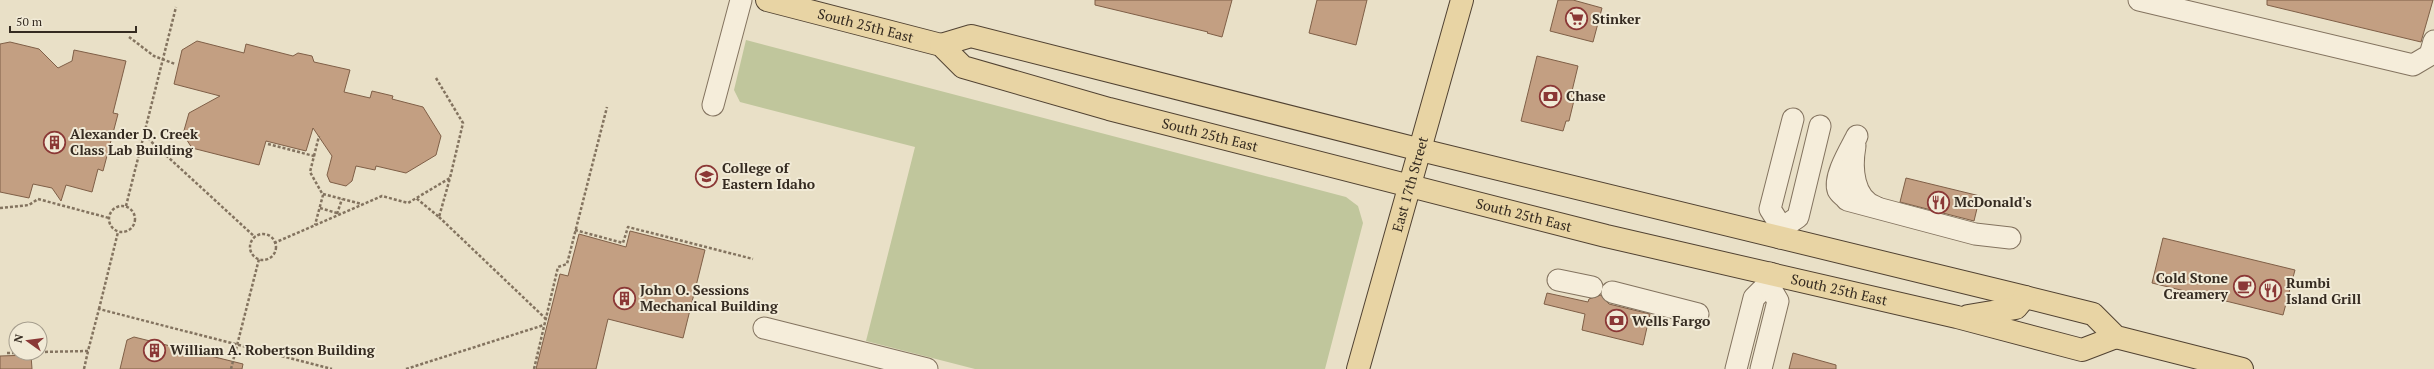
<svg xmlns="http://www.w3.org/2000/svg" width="2434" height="369" font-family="'PT Serif',serif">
	<rect width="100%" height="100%" fill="#e9e0c7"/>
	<path fill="#c0c69c" d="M746,40l600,157 12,9 5,17 -38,146h-350l-109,-28 49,-194 -175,-45 -6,-12z"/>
	<g fill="#c39f82" stroke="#7f5f47">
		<path d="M1095,0h137l-10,37 -15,-4 1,-1 -113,-27z"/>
		<path d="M1317,0h50l-11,45 -47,-12z"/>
		<path d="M1558,0h15l29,8 -9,34 -43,-11z"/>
		<path d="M2267,0h166l-12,42 -154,-37z"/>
		<path d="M197,41l47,12 2,-9 47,12 5,-3 14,3 2,6 36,8 -6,22 26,6 2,-7 21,5 -1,3 31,8 18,29 -5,19 -30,18 -30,-7 -1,4 -19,-4 -4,15 -6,5 -16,-4 -3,-7 5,-19 -19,-28 -7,23 -40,-10 -7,24 -67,-17 -9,-14 6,-21 31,-17 -46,-12 8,-34z"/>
		<path d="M10,42l29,7 19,19 14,-7 2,-11 52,11 -13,52 5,1 -15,57 -5,-2 -6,23 -26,-7 -5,16 -9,-13 -19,-4 -4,14 -29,-6v-148z"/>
		<path d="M1537,56l41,10 -6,25 4,1 -7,29h-3l-3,10 -42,-10z"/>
		<path d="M1906,178l74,18 -6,25 -74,-19z"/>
		<path d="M630,231l75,19 -22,88 -75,-19 -12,50h-60l24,-95 8,2 11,-42 47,13z"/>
		<path d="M2163,238l132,32 -12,45 -131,-32z"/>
		<path d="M1547,293l41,9 1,-3 12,-4 8,9 41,10 -7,31 -61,-15 3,-16 -41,-10z"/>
		<path d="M134,337l109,27 -1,5h-122l7,-29z"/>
		<path d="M1793,353l43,12v4h-47z"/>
		<path d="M31,355l1,14h-32v-13z"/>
	</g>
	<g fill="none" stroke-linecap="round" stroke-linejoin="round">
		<defs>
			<g id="minor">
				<path d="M2139,0l274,65 17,-10 4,-14"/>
				<path d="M713,105l28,-105"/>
				<path d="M1857,136c-6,12 -24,41 -19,54 2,4 7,7 9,10l128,34 35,4"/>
				<path d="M1855,146c-4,22 -2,53 21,61"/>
				<path d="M1782,228l-12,-19 23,-90"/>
				<path d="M1780,238l2,-10 16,-11 22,-91"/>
				<path d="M1558,280l34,7"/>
				<path d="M1612,292l86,22"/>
				<path d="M764,328l163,41"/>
				<path d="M1736,369l18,-71 14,-14 2,-11"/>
				<path d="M1761,369l17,-68 -10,-17"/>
			</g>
			<g id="major">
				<path id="s1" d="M767,0l174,45 22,22 146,42 497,127 351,81 125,33 34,-13"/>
				<path d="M941,45l30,-9 450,114 604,147 68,17 23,23 126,32"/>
				<path d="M1968,316l48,-8 9,-11"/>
				<path id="s2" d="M1358,369l104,-369"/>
			</g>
		</defs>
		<use href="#minor" stroke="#83735f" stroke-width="23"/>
		<use href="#major" stroke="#514232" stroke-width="24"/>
		<g stroke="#83735f" stroke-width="2.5" stroke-dasharray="3 2" stroke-linecap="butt">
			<path d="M129,37l25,19 21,8"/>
			<path d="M436,78l27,45 -13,55"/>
			<path d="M144,135l111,102"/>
			<path d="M268,144l46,12 -4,16 13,23 -8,30"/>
			<path d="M314,156l5,-20"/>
			<path d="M323,194l39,10"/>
			<path d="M126,206l50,-199"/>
			<circle cx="122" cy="219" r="13"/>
			<path d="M0,208l29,-3 9,-6 71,19"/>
			<path d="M320,208l20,6"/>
			<path d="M337,214l5,-15"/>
			<path d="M439,217l107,102"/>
			<path d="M575,230l48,13 5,-16 125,32"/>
			<circle cx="263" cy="247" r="13"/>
			<path d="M274,243l108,-47 26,7 42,-25 -11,39 -23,-19"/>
			<path d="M99,309l19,-77"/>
			<path d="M40,352l48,-1 11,-42 233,60"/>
			<path d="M7,353h9"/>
			<path d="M84,369l4,-18"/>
			<path d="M231,369l28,-110"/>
			<path d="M406,369l138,-44"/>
			<path d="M534,369l24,-102 9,-3 40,-157"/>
		</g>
		<use href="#minor" stroke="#f5edda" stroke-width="21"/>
		<use href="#major" stroke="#e8d4a4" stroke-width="22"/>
	</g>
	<defs>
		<symbol id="supermarket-ring" viewBox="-11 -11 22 22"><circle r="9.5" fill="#f1ead6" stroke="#8b3836" stroke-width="1.5"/><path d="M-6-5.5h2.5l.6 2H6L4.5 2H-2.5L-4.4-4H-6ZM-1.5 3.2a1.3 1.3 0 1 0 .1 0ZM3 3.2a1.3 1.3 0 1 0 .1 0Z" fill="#8b3836"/></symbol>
		<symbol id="bank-ring" viewBox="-11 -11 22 22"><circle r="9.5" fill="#f1ead6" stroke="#8b3836" stroke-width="1.5"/><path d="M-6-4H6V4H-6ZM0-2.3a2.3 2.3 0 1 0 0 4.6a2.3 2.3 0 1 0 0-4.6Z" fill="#8b3836"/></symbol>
		<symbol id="building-ring" viewBox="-11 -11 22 22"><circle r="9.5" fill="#f1ead6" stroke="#8b3836" stroke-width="1.5"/><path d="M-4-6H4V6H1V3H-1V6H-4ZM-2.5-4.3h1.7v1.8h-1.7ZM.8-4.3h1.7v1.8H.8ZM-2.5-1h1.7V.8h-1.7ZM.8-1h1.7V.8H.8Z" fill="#8b3836"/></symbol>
		<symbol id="university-ring" viewBox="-11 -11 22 22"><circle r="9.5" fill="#f1ead6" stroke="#8b3836" stroke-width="1.5"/><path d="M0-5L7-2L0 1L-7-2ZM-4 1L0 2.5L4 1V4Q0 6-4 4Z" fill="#8b3836"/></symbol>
		<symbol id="restaurant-ring" viewBox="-11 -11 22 22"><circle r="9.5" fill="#f1ead6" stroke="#8b3836" stroke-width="1.5"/><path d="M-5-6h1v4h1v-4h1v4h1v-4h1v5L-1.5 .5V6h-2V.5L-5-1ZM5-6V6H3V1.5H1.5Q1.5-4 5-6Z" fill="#8b3836"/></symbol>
		<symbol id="cafe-ring" viewBox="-11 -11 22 22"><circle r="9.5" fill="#f1ead6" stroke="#8b3836" stroke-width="1.5"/><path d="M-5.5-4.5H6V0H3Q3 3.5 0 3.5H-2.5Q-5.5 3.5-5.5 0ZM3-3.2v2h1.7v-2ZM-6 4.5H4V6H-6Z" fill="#8b3836"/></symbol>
	</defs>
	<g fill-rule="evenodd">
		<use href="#supermarket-ring" x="1564" y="6" width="25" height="25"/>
		<use href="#bank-ring" x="1538" y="84" width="25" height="25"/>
		<use href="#building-ring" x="42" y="130" width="25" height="25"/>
		<use href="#university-ring" x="694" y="164" width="25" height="25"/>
		<use href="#restaurant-ring" x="1926" y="190" width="25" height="25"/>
		<use href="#cafe-ring" x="2232" y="274" width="25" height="25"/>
		<use href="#restaurant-ring" x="2258" y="278" width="25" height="25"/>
		<use href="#building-ring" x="612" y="286" width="25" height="25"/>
		<use href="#bank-ring" x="1604" y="308" width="25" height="25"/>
		<use href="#building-ring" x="142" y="338" width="25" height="25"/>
	</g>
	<g text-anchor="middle" stroke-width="4" stroke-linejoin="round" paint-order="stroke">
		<g font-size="14" font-weight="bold" fill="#352b21" stroke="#f1ead6" text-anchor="start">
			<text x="1592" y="24">Stinker</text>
			<text x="1566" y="101">Chase</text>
			<text x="70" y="139">Alexander D. Creek<tspan x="70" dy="16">Class Lab Building</tspan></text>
			<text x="722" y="173">College of<tspan x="722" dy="16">Eastern Idaho</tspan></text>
			<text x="1954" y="207">McDonald's</text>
			<text x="2228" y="283" text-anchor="end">Cold Stone<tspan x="2228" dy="16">Creamery</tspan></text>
			<text x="2286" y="288">Rumbi<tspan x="2286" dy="16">Island Grill</tspan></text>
			<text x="640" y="295">John O. Sessions<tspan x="640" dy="16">Mechanical Building</tspan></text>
			<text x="1632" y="326">Wells Fargo</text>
			<text x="170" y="355">William A. Robertson Building</text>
		</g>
		<g font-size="14" fill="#352b21" stroke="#f1ead6">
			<text dy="5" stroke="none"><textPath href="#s1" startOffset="102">South 25th East</textPath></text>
			<text dy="5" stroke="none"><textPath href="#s1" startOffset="467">South 25th East</textPath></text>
			<text dy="5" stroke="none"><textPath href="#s2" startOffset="192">East 17th Street</textPath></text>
			<text dy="5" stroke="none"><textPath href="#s1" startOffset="791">South 25th East</textPath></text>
			<text dy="5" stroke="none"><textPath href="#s1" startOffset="1115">South 25th East</textPath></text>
		</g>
	</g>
	<g transform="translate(28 341) rotate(284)"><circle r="19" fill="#f1ead6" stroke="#a69e8e"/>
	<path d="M0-3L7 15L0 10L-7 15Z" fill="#8b3836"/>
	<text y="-6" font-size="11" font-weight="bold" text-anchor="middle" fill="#352b21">N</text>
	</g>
	<path d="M10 26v6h126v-6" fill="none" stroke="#352b21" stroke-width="2"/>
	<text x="16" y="26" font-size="12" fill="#352b21" stroke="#f1ead6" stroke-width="3" paint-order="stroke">50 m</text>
</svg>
